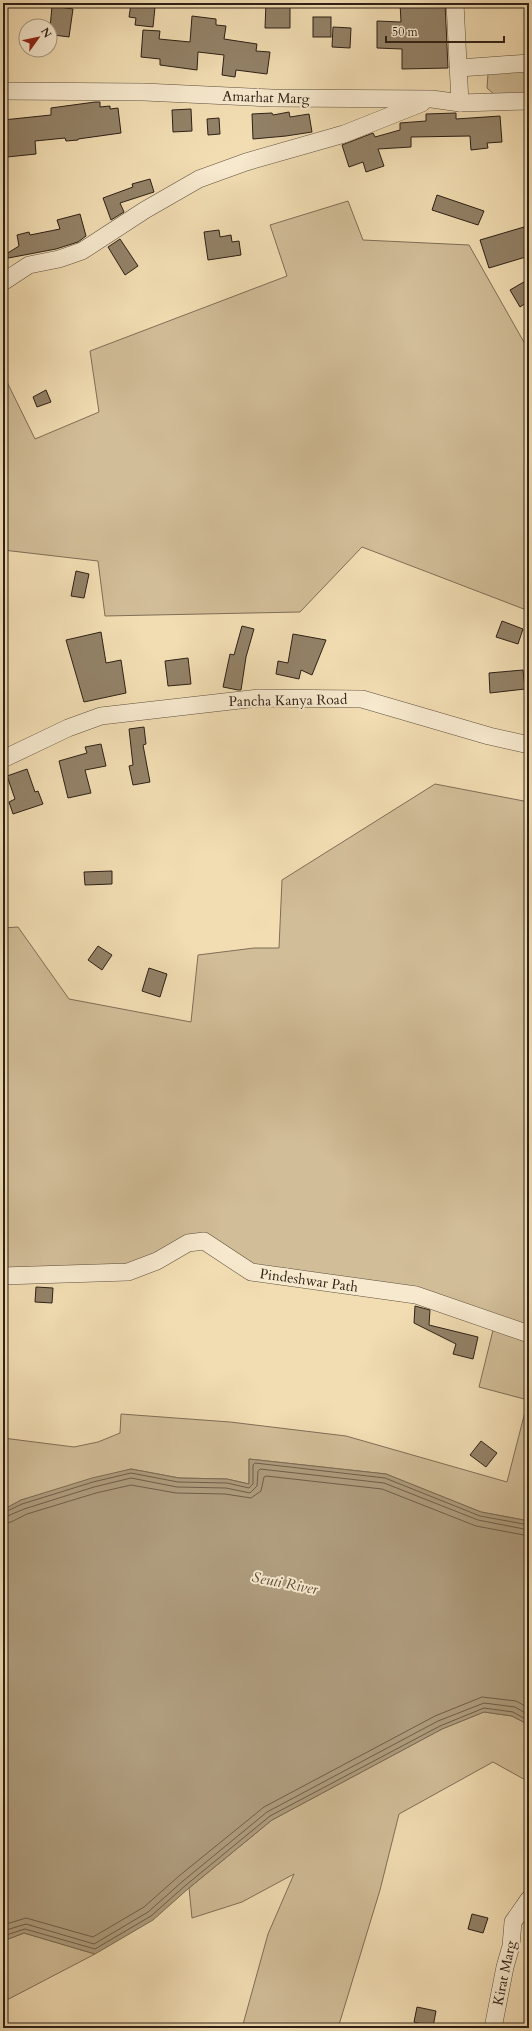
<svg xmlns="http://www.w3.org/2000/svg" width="532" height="2031" font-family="Cardo,serif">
	<rect width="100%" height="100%" fill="#f2ddb3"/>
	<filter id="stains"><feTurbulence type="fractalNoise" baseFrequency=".005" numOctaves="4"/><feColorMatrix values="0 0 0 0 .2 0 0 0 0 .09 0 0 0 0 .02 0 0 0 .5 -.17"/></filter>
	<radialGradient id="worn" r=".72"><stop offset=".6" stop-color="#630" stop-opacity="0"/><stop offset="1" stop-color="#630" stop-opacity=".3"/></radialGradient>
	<g fill="#d1bd98" stroke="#7f6e57">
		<path d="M529,70v25l-33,1 -9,-8 1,-14z"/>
		<path d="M348,201l15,39 106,5 60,106v260l-167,-64 -62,65 -195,4 -7,-55 -95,-11v-167l4,-1 28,57 64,-27 -9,-61 197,-75 -17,-51z"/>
		<path d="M435,784l94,18v719l-48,-9 -95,-38 -137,-15v25l-22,-5 -48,-1 -48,-9 -110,31 -18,10v-72l71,9 24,-5 22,-9 1,-19 109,8 116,14 161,46 21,-82 -49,-13 16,-65 -79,-27 -165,-23 -47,-31 -47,20 -154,15v-348l15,-1 51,72 122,23 7,-67 56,-7h25l3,-68z"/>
		<path d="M484,1712l28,4 17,9v57l-36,-20 -94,52 -19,76 -42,138h-96l26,-94 26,-60 -52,28 -50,16 -3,-30 83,-68 170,-91z"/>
		<path d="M24,1933l71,21 -92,48v-61z"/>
	</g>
	<path fill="#af9d7e" stroke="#7b6b54" d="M249,1459l137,15 95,38 48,9v204l-17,-9 -28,-4 -42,17 -170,91 -83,68 -36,32 -58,34 -71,-21 -21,8v-431l18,-10 71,-22 39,-9 48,9 48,1 22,5z"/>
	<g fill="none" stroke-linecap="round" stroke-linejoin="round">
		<g stroke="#6e5e4a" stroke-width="1">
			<path d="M3,1513l19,-9 71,-22 38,-9 47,9 49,1 22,5 4,-4v-19l2,-2 130,15 95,38 49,9"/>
			<path d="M3,1518l21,-9 70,-22 37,-9 46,9 49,1 24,5 7,-7 1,-15 2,-2 124,14 94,37 51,10"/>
			<path d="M3,1524l8,-2 16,-8 69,-21 35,-8 45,8 49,1 26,4 10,-7 3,-14 2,-1 116,13 94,37 53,10"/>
			<path d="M3,1925l23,-7 67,19 51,-30 35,-31 85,-69 171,-91 47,-19 34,4 13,7"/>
			<path d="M3,1931l23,-7 68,20 54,-32 35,-31 84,-69 171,-91 46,-18 31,4 14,8"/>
			<path d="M3,1936l22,-7 70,20 56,-33 35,-31 84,-69 170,-90 44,-18 29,4 16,9"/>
		</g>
	</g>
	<g fill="#938268" stroke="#2d2016">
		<path d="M266,3l24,1v24h-25z"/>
		<path d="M400,3h45l3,65 -46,1v-20l-25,-1v-27l24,1z"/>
		<path d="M131,4l24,3 -2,20 -18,-2 1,-7 -7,-1z"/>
		<path d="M52,6l21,3 -4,28 -15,-2v-6l-4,-1z"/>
		<path d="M192,16l24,3v6l10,1 -2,13 33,5 -1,7 14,1 -3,22 -31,-4 -1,7 -13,-2 2,-20 -26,-3 -1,18 -37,-5v-6l-19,-2 2,-27 17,1 -1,8 31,3z"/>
		<rect x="313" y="17" width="18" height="20"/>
		<path d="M333,27l18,1 -1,20 -18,-1z"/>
		<path d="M95,102h5v5l10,-1v3l8,-1 3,25 -43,6v1l-12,1 -1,-3 -30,3 1,13 -29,3 -1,-14h-3v-23l48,-5v-7z"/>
		<path d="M191,109l1,22 -19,1 -1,-22z"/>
		<path d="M289,112l1,5 19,-3 3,18 -26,4 -33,3 -1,-25 20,-1 1,2z"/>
		<path d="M456,113v6l44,-3 2,26 -15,1 1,5 -17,2 -1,-14 -59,1v10l-33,2 6,17 -18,6 -3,-10 -14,5 -7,-22 31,-12 2,4 25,-7v-7l26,-2v-7z"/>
		<path d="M219,118l1,16 -12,1 -1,-16z"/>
		<path d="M150,179l4,13 -34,11 4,9 -13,8 -8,-22 30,-11 -1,-3z"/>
		<path d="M437,195l47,16 -6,14 -46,-15z"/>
		<path d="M80,214l6,22 -8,6 -22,7 -53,10v-3l16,-10 -2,-11 12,-3 1,3 30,-6 -3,-9z"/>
		<path d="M524,227l5,16v13l-40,12 -9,-28z"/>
		<path d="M219,230l1,7 11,-2 1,7 7,-1 2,14 -33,5 -4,-28z"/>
		<path d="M120,239l18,27 -13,9 -17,-28z"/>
		<path d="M529,279v22l-9,6 -10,-17z"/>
		<path d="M46,390l5,12 -14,5 -4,-10z"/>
		<path d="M76,571l13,3 -5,24 -13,-2z"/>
		<path d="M502,621l21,8 -5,15 -22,-7z"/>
		<path d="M242,626l12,3 -8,28 -5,33h-3l-15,-3 7,-33 4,1z"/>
		<path d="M101,632l5,31 15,-3 5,33 -42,9 -18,-62z"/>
		<path d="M293,634l33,6 -14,35 -11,-5 -2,9 -23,-5 2,-13 10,2z"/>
		<path d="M188,658l3,26 -23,2 -3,-25z"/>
		<path d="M523,670l2,19 -35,4 -1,-20z"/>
		<path d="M144,727l2,17 -3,1 7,37 -17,3 -4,-19 4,-1 -4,-36z"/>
		<path d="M101,744l5,22 -21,4 6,23 -23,5 -9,-37 28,-8 -2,-6z"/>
		<path d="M27,769l8,23 3,-1 5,13 -30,10 -4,-12 6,-3 -8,-23z"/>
		<path d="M112,871v13l-27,1 -1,-13z"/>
		<path d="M98,946l14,9 -10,15 -14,-10z"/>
		<path d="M149,968l18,6 -7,23 -18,-6z"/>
		<path d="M36,1287l17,1 -1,15 -17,-1z"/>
		<path d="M415,1306l15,4 -1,15 49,12 -5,22 -20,-5 3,-10 -42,-21z"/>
		<path d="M481,1441l16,12 -11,14 -16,-12z"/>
		<path d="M472,1914l16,4 -5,15 -15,-4z"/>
		<path d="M417,2007l19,4 -3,16 -19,-5z"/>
	</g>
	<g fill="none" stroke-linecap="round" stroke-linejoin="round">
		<defs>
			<g id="minor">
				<path d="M455,3l5,100"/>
				<path d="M459,68l70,-5"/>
				<path d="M3,91l141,1 128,6 160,1 28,4 69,-2"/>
				<path d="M3,282l26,-17 30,-6 23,-8 63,-41 54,-31 47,-17 98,-28 78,-31"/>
				<path d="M3,759l65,-31 33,-12 157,-18 104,1 127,37 40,9"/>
				<path d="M3,1276l125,-4 29,-11 31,-18 16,-2 47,31 165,23 113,39"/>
				<path d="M493,2028l12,-61 6,-21 2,-24 16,-23"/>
			</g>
		</defs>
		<use href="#minor" stroke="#5e4f3d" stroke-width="18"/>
		<use href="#minor" stroke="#f7e9ce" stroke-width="17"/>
	</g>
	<g text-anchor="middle" stroke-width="4" stroke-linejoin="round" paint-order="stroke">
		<g font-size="14" fill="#2d2016" stroke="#f7e9ce">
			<text transform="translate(266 97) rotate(2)" y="5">Amarhat Marg</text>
			<text transform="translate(288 700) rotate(-1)" y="5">Pancha Kanya Road</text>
			<text transform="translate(309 1280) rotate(8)" y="5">Pindeshwar Path</text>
			<text transform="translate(504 1973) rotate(-78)" y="5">Kirat Marg</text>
		</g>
		<g font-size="15" font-style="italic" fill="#5a4c3a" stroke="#f7e9ce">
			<text transform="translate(285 1583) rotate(11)" y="5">Seuti River</text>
		</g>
	</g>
	<rect width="532" height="2031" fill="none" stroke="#f2ddb3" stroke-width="16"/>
	<rect x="4" y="4" width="524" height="2023" fill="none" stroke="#2d2016" stroke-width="2"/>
	<rect x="8" y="8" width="516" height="2015" fill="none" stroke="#2d2016"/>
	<g transform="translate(38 38) rotate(57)"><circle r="19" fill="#f7e9ce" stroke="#a69984"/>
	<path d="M0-3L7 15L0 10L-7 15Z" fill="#8f2418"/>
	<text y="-6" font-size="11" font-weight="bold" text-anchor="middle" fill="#2d2016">N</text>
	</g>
	<path d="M386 36v6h118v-6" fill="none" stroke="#2d2016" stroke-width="2"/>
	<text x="392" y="36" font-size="12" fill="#2d2016" stroke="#f7e9ce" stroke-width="3" paint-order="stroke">50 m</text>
	<rect width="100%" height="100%" filter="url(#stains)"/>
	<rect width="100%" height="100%" fill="url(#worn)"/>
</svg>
